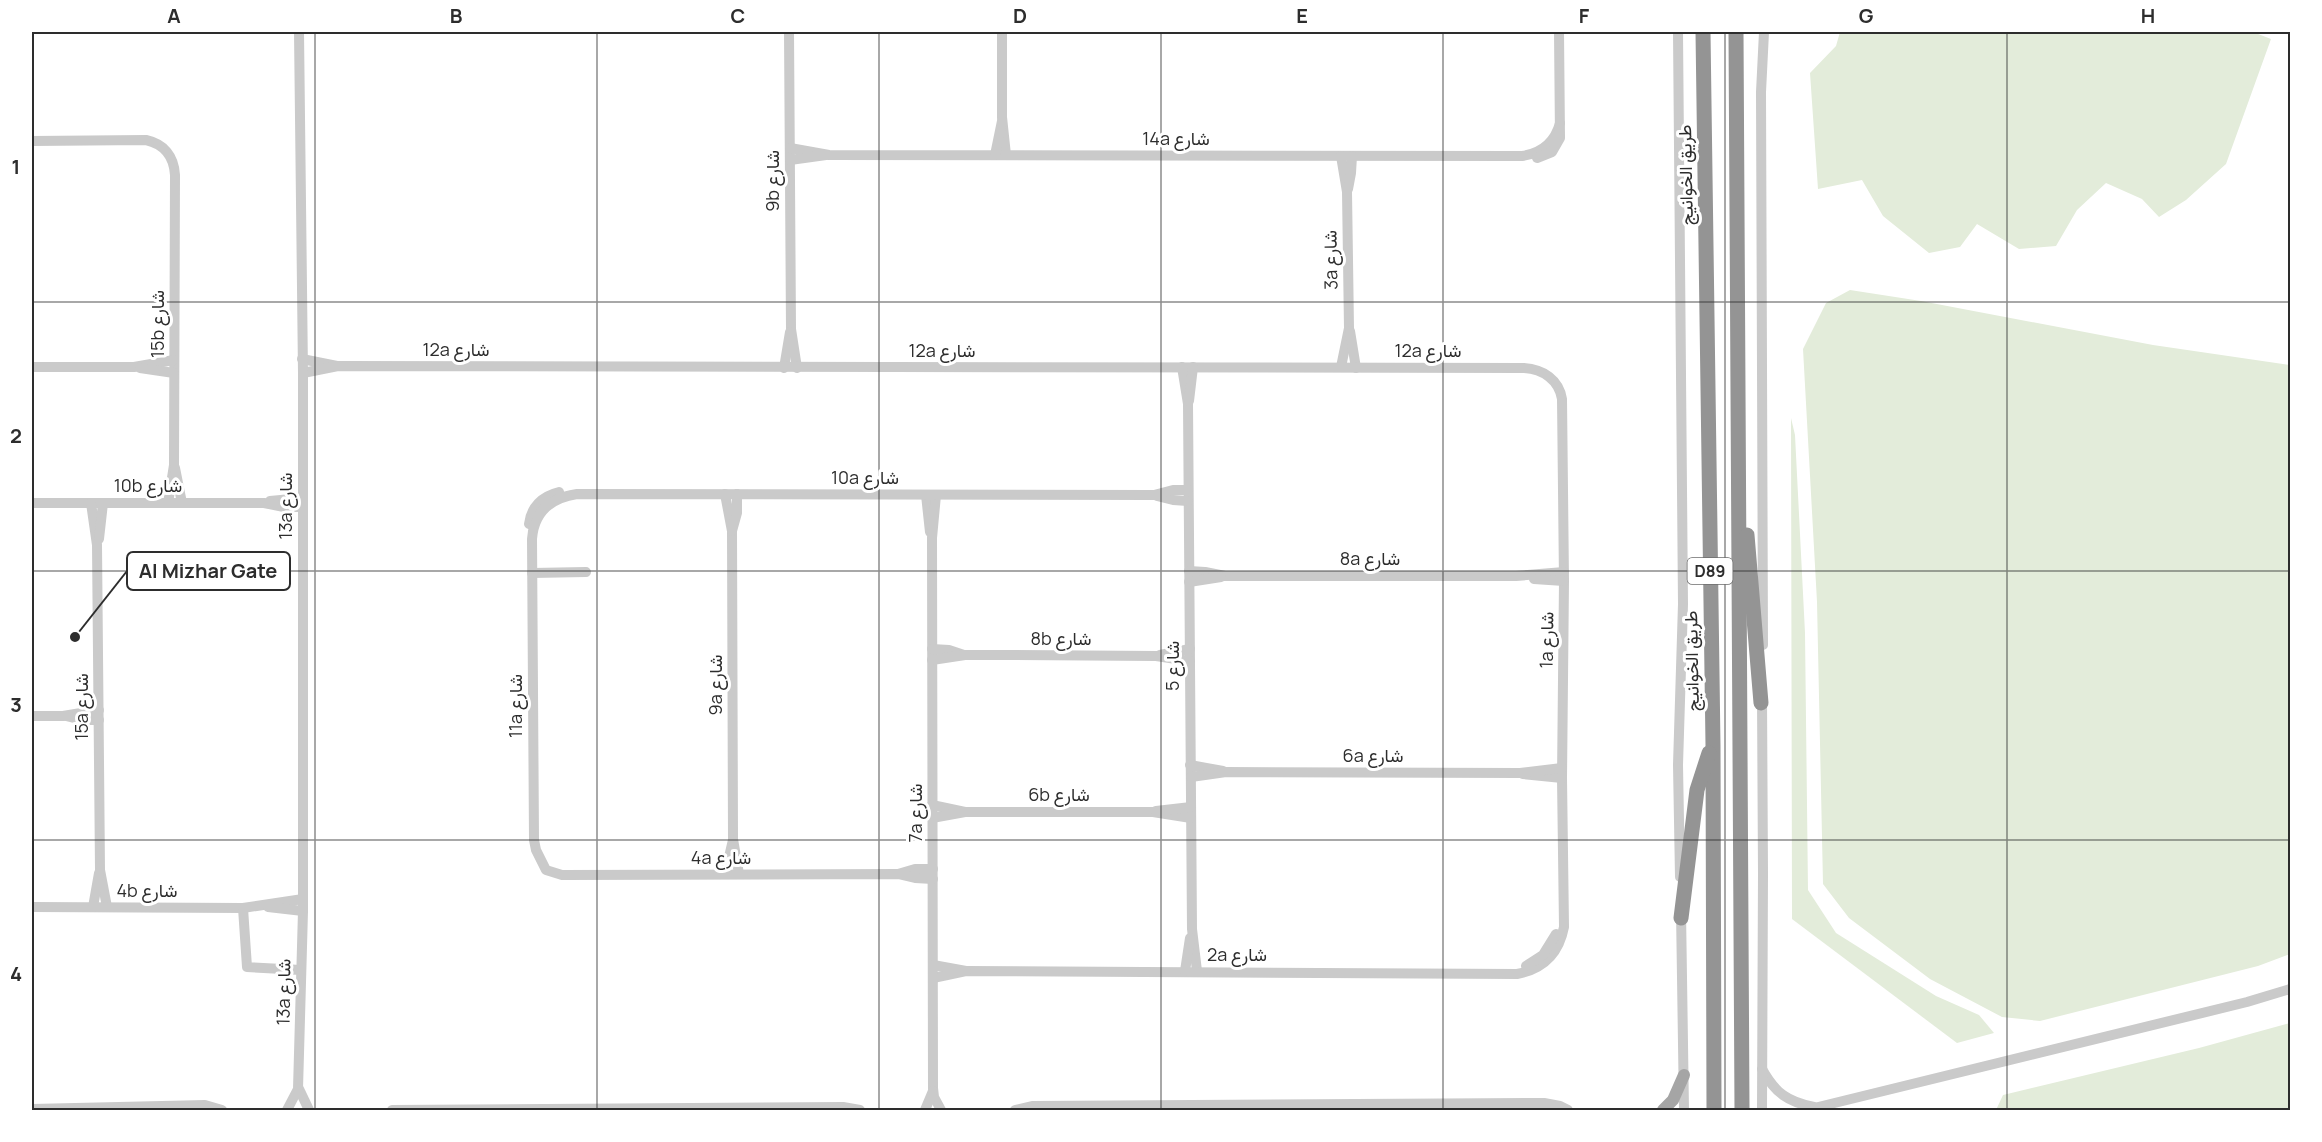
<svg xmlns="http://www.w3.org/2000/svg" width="2322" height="1142" font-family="Manrope,Vazirmatn,sans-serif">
	<rect width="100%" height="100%" fill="#fff"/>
	<g fill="#e3ecda">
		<path d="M1840,32h413l18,7 -45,125 -40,36 -27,17 -17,-18 -36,-16 -29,27 -21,36 -37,3 -42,-25 -17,23 -31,6 -46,-37 -21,-36 -44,9 -8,-116 26,-27z"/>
		<path d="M1850,290l71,11 232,44 137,20v589l-32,12 -218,55 -38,-4 -72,-38 -81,-61 -26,-34 -6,-282 -14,-253 23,-46z"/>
		<path d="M1791,418l4,17 10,198 3,257 28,43 100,63 43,19 15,18 -37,10 -165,-124z"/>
		<path d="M2290,1023v87h-294l7,-15 196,-47z"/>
	</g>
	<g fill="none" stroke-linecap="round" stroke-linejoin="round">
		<g stroke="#cacaca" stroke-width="10">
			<path d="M789,32l2,297 6,39"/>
			<path d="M1002,32v85l4,38"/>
			<path d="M1678,32l5,572 -5,161 2,112"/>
			<path d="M32,141l114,-1c18,4 28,16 29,35l-1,290 -6,38"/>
			<path d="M790,148l39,7 693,1c20,-3 33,-14 38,-33"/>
			<path d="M995,155l7,-34"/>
			<path d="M1341,156l6,36 2,136 -8,39"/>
			<path d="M1537,158l15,-6 8,-14 -1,-106"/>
			<path d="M790,160l36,-5"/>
			<path d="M1348,189l3,-16 1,-17"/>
			<path d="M1350,331l6,37"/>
			<path d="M302,359l35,7"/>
			<path d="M32,367h102l40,-7"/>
			<path d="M1182,367l6,37 4,525 5,42"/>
			<path d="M140,368l34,5"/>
			<path d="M784,368l6,-36"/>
			<path d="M303,373l35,-7 1186,2c19,1 35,12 38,31l2,182 -2,197 2,149c-5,26 -21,42 -47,47l-551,-3 -33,7"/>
			<path d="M1189,401l4,-34"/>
			<path d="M175,468l7,35"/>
			<path d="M725,494l7,37 1,308 6,35"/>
			<path d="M926,495l4,37"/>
			<path d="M936,495l-4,43 1,550 1,9 7,13"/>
			<path d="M1157,496l16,4 15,1"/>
			<path d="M270,501l32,-3"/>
			<path d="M32,503h232l20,4h18"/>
			<path d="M91,503l6,42 3,325 7,37"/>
			<path d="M529,524c2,-17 13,-28 30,-32"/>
			<path d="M732,531l5,-18v-19"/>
			<path d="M99,539l4,-36"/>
			<path d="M1189,571l16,1 20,4h291l48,-4"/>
			<path d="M532,573l54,-1"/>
			<path d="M1534,579l30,2"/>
			<path d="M1189,582l32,-5"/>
			<path d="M1763,645l-2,-553 3,-60"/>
			<path d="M932,649l17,1 15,5"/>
			<path d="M1160,655l30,-6"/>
			<path d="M932,660l33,-5h46l145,1 34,5"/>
			<path d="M32,716h31l36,-6"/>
			<path d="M66,716l16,4h17"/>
			<path d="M1190,765l33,6"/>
			<path d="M1523,774l39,4"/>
			<path d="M1191,777l35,-5 294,1 42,-5"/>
			<path d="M932,805l33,7h188l38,6"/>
			<path d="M1156,811l35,-4"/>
			<path d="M932,818l33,-6"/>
			<path d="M725,874l8,-34"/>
			<path d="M898,874l17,-5h18"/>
			<path d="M933,879l-18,-1 -17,-4 -336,1 -16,-5 -10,-20 -2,-10 -2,-301c2,-27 18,-41 45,-45l577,1 19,-5h15"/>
			<path d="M32,907l211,1 60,-9"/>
			<path d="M93,907l6,-34"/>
			<path d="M268,907l35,4"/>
			<path d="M243,908l4,59 54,3"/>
			<path d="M1681,911l3,199"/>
			<path d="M933,965l33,6"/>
			<path d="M1526,966l17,-11 13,-21"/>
			<path d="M1185,971l5,-33"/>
			<path d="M1762,1069c13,24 26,33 52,38"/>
			<path d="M299,1089l10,21"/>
			<path d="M32,1109l173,-4 17,5"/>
			<path d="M287,1110l11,-21 5,-178v-538l-4,-341"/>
			<path d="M392,1110l451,-3 17,3"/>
			<path d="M925,1110l8,-19"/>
			<path d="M1015,1110l17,-4 512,-3 16,3 8,4"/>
			<path d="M1762,1110l1,-237 -1,-176"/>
			<path d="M1806,1110l441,-108 43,-13"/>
		</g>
		<path stroke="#a5a5a5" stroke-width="12" d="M1663,1110l10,-10 11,-25"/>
		<g stroke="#949494" stroke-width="15">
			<path d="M1703,32l10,713 1,365"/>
			<path d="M1736,32l6,1078"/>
			<path d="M1747,535l14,168"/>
			<path d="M1681,918l16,-128 12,-37"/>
		</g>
	</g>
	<path fill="none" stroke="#2d2d2d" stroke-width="1.5" stroke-opacity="0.55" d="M315,32v1078M597,32v1078M879,32v1078M1161,32v1078M1443,32v1078M1725,32v1078M2007,32v1078M32,302h2258M32,571h2258M32,840h2258"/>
	<g text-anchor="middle" stroke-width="6" stroke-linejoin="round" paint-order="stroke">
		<rect fill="#fff" stroke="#6c6c6c" stroke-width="1.5" x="1687.5" y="558" width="45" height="26" rx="4.5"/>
		<g font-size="16" font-weight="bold" fill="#2d2d2d">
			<text x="1710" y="577">D89</text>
		</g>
		<g font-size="18" fill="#2d2d2d" stroke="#fff">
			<text x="1176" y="145">14a شارع</text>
			<text transform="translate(1686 175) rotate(-91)" y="6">طريق الخوانيج</text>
			<text transform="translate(773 181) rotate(-90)" y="6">9b شارع</text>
			<text transform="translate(1331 260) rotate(-91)" y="6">3a شارع</text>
			<text transform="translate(158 324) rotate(-90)" y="6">15b شارع</text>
			<text x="456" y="356">12a شارع</text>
			<text x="942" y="357">12a شارع</text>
			<text x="1428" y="357">12a شارع</text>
			<text x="865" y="484">10a شارع</text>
			<text x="148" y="492">10b شارع</text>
			<text transform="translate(286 506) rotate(-90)" y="6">13a شارع</text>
			<text x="1370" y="565">8a شارع</text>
			<text x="1061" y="645">8b شارع</text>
			<text transform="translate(1547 640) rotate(-89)" y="6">1a شارع</text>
			<text transform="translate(1692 661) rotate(-91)" y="6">طريق الخوانيج</text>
			<text transform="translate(1173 666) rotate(-90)" y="6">شارع 5</text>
			<text transform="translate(716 685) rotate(-90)" y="6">9a شارع</text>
			<text transform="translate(516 706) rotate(-90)" y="6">11a شارع</text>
			<text transform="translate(82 707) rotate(-90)" y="6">15a شارع</text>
			<text x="1373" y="762">6a شارع</text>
			<text x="1059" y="801">6b شارع</text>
			<text transform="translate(916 813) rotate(-90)" y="6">7a شارع</text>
			<text x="721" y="864">4a شارع</text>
			<text x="147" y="897">4b شارع</text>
			<text x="1237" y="961">2a شارع</text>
			<text transform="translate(284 992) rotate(-89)" y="6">13a شارع</text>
		</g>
	</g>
	<path fill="none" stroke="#2d2d2d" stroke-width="2" d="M75 637L127 571"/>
	<circle fill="#2d2d2d" stroke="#fff" stroke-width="2" cx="75" cy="637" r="6"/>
	<rect fill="#fff" stroke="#2d2d2d" stroke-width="2" x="127" y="552" width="163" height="38" rx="6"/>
	<g font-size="20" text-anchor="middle" font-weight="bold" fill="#2d2d2d">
		<text x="208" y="578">Al Mizhar Gate</text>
	</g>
	<rect width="2322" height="1142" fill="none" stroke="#ffffff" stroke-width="66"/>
	<rect x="33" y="33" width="2256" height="1076" fill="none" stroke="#2d2d2d" stroke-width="2"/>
	<g font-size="20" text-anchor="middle" font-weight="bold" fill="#2d2d2d">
		<text x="174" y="23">A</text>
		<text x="456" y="23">B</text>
		<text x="738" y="23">C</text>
		<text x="1020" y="23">D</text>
		<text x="1302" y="23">E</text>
		<text x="1584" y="23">F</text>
		<text x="1866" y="23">G</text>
		<text x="2148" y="23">H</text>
		<text x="16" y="174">1</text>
		<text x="16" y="443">2</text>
		<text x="16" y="712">3</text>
		<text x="16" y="981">4</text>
	</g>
</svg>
